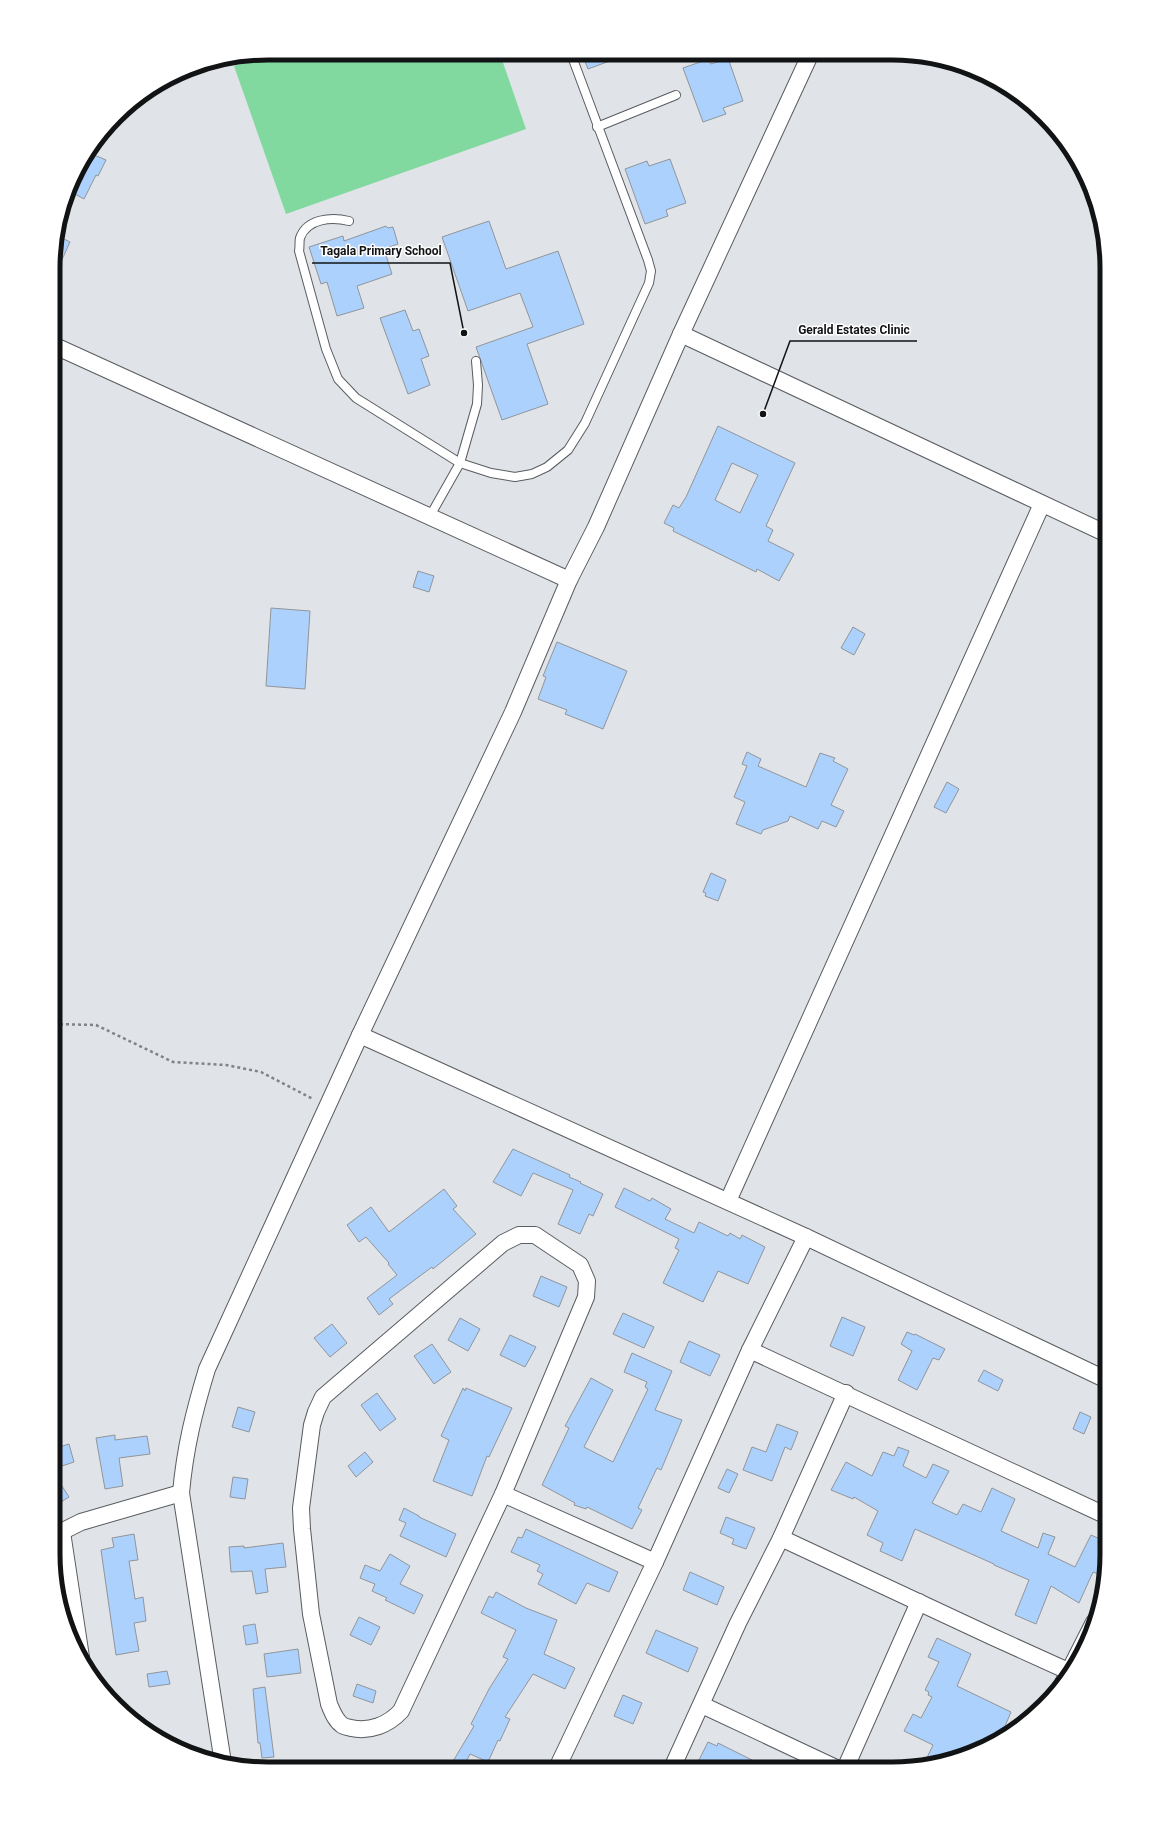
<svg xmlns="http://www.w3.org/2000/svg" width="1160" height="1822" font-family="Roboto,sans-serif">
	<rect width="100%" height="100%" fill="#e0e4e8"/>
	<path fill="#82d9a0" d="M270,53l230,1 26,75 -240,85 -52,-148z"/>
	<g fill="#abd1fc" stroke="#92959a" fill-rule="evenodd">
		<path d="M582,54h44v1l-38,14z"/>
		<path d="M728,58l15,43 -20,7 3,6 -23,8 -20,-54 26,-9 2,5z"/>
		<path d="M92,154l14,6 -8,16 -2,-1 -12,24 -11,-6z"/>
		<path d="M670,159l16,44 -20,7 2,6 -23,8 -20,-55 22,-8 2,5z"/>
		<path d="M489,221l17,48 52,-18 26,73 -57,20 21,60 -46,16 -26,-73 57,-20 -13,-34 -52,18 -26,-74z"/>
		<path d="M386,226l2,2 5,-1 5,17 -14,5 8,25 -35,12 7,22 -27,8 -10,-34 -6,2 -12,-37 34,-11 1,5z"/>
		<path d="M56,235l14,7 -15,33v-35z"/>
		<path d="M405,310l8,21 6,-2 10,27 -8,3 9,26 -22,9 -28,-76z"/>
		<path d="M718,426l77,37 -29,63 7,4 -5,11 26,13 -15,27 -22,-12 -1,3 -83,-41 1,-3 -10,-5 9,-18 6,3 7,-11zM732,463l26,12 -18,38 -25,-13z"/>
		<path d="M418,571l16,5 -5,16 -16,-5z"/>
		<path d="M271,608l39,3 -5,78 -39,-3z"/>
		<path d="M853,627l12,7 -11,21 -13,-7z"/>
		<path d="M557,642l70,29 -24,58 -38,-15 2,-4 -29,-11 8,-22 -3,-1z"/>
		<path d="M747,752l14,7 -3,7 48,21 14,-34 15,5 -2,3 15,8 -17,36 13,6 -8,16 -14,-6 -4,8 -28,-13 -2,5 -25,9 -2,4 -25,-10 9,-22 -11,-5 13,-31 -5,-2z"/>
		<path d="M947,782l12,7 -13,24 -12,-6z"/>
		<path d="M711,873l15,7 -8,21 -13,-5 1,-3 -3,-1z"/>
		<path d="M513,1149l57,26 -1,2 12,5 -1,1 23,11 -10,22 -4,-2 -9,20 -22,-10 15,-34 -40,-17 -12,23 -28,-14z"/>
		<path d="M624,1188l26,13 2,-3 19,11 -6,10 29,14 5,-11 29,14 2,-3 10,6 2,-4 23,12 -17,37 -30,-13 -15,31 -40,-19 16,-33 -4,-2 4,-9 -64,-32z"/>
		<path d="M444,1189l13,17 -4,3 23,25 -43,35 -1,-2 -43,32 4,5 -14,11 -12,-17 30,-23 -9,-11 1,-1 -23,-26 -7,5 -12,-17 24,-18 18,25z"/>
		<path d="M541,1276l26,11 -8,20 -26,-11z"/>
		<path d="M623,1313l31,14 -10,21 -31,-14z"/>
		<path d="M842,1317l23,10 -12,29 -23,-10z"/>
		<path d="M460,1318l20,11 -12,22 -20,-11z"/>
		<path d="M332,1324l15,19 -17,14 -16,-19z"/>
		<path d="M907,1332l7,3 1,-1 30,15 -6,11 -6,-2 -16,32 -19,-10 14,-29 -11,-7z"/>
		<path d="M510,1335l26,12 -11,20 -25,-12z"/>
		<path d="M689,1341l31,14 -10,21 -30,-14z"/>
		<path d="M432,1344l19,28 -17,12 -20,-28z"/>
		<path d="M632,1353l40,18 -17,39 27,10 -21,50 -4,-2 -19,40 4,2 -10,19 -45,-22 -1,2 -12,-4 1,-2 -33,-18 27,-57 -4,-2 26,-48 22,12 -29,57 29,15 35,-73 -3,-2 2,-5 -23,-10z"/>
		<path d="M984,1370l19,10 -5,11 -20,-10z"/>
		<path d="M463,1388l2,3 1,-3 46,20 -23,49 -2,-1 -15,40 -39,-15 16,-41 -8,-4z"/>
		<path d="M377,1393l19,26 -16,12 -19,-26z"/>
		<path d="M238,1407l17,5 -6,20 -17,-5z"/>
		<path d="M1080,1412l11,5 -7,17 -11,-5z"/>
		<path d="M777,1424l21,8 -7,18 -6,-3 -13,34 -29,-11 9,-23 14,5z"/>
		<path d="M115,1435v5l32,-4 3,18 -31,4 4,28 -18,3 -9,-51z"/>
		<path d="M69,1444l5,18 -21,7v-20z"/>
		<path d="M898,1447l11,4 -6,15 23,12 7,-14 16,7 -17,32 25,12 6,-11 18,8 11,-24 23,11 -14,32 37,17 5,-15 12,4 -7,17 27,13 16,-32 16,7v15l-9,17 -5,-2 -14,31 -28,-17 -15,38 -21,-9 14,-35 -35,-15v-1l-79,-35 -13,32 -22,-10 3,-8 -16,-8 11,-24 -24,-14 -1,2 -22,-9 15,-28 26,14 11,-24 11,4z"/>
		<path d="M365,1452l8,10 -17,15 -8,-11z"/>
		<path d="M727,1469l11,5 -9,19 -11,-5z"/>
		<path d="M53,1472l16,25 -16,10z"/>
		<path d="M233,1477l15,2 -3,20 -15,-2z"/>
		<path d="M404,1508l15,8v1l37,17 -10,23 -46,-21 6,-13 -7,-3z"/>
		<path d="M726,1517l29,11 -9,21 -14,-5 2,-5 -14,-6z"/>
		<path d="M526,1529l92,43 -9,20 -22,-9 -11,21 -38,-20 5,-10 -6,-3 3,-6 -29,-13 7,-15 4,1z"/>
		<path d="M134,1534l4,26 -9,1 6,38 8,-2 3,24 -12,2 5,28 -23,4 -15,-105 13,-3 -2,-9z"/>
		<path d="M283,1543l3,24 -21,2 3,23 -12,2 -4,-23 -21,1 -2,-25 15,-1v2z"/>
		<path d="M390,1554l20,12 -10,18 23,11 -9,19 -29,-14 2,-2 -15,-7 3,-7 -15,-6 5,-13 15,6z"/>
		<path d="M690,1572l34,15 -7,18 -34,-15z"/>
		<path d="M496,1592l30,16 31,12 -13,34 31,14 -10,21 -32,-15 -28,43 5,2 -10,22 -2,-1 -10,22 -18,-8 -7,14h-14l25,-42 -3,-2 18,-35 19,-30 -5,-2 13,-27 -35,-17 8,-17 4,2z"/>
		<path d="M359,1617l21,10 -9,18 -21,-10z"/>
		<path d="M255,1624l3,19 -12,2 -3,-19z"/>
		<path d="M656,1630l42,18 -10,24 -42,-19z"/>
		<path d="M937,1638l34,16 -14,32 54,26 -11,26 -26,15 -49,9 8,-17 -29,-14 9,-17 8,4 11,-21 -4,-2 1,-3 -4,-2 14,-28 -11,-5z"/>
		<path d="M298,1649l3,24 -34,4 -3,-23z"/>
		<path d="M167,1671l3,13 -21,3 -2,-13z"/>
		<path d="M357,1684l19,7 -3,12 -20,-7z"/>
		<path d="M265,1687l9,70 -12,1 -2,-15h-2l-5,-54z"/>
		<path d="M623,1695l19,8 -9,21 -19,-8z"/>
		<path d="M708,1742l9,4 1,-3 52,26 -71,-1 3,-7 -3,-1z"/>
	</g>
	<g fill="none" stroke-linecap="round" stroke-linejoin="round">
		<defs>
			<g id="service">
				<path d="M597,127l79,-32"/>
				<path d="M349,221c-17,-4 -42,-3 -49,17 -1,4 0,9 -1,13l27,98 12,30 18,19 104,65 31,10 24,4 17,-3 15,-7 21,-17 17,-27 64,-140 2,-12 -3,-11 -77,-206"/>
				<path d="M430,516l30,-53 17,-59 1,-19 -2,-24"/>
			</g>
			<g id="minor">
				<path d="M681,334l426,200"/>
				<path d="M55,346l514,234"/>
				<path d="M360,1035l446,202 301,143"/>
				<path d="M728,1201l314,-697"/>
				<path d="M519,1235h16l45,30 7,16 -1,16 -83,197 -102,217c-13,14 -31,21 -50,17 -3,-1 -7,-1 -9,-3 -7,-5 -10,-14 -13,-21l-18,-90 -9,-85 -1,-21 11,-83 4,-13 7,-15 180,-154z"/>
				<path d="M750,1350l357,166"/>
				<path d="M503,1494l152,68"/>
				<path d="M62,1532l19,125"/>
				<path d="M53,1536l28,-14 100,-29"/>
				<path d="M781,1538l212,99 75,34"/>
				<path d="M1062,1685l32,-63"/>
				<path d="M702,1705l136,64"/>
				<path d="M223,1763l-42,-270c4,-45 13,-81 26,-124l153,-334 153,-323 56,-132 27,-53 85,-193 129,-279"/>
				<path d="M557,1768l98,-206 95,-212 56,-113"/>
				<path d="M672,1768l66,-145 43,-85 65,-145"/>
				<path d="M845,1769l74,-167"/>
			</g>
		</defs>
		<use href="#service" stroke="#595c60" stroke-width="10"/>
		<use href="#minor" stroke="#595c60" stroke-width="18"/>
		<path stroke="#808386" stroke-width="2.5" stroke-dasharray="3 3" stroke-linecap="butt" d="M54,1024l42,1 77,37 53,3 35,7 52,27"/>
		<use href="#service" stroke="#fff" stroke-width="8"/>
		<use href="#minor" stroke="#fff" stroke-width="16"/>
	</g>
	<path d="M0 0H1160V1822H0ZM268 60H892A208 208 0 0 1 1100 268V1554A208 208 0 0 1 892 1762H268A208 208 0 0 1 60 1554V268A208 208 0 0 1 268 60Z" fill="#fff" fill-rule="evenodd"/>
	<path fill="none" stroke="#111314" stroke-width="5" d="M268 60H892A208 208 0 0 1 1100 268V1554A208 208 0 0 1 892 1762H268A208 208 0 0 1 60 1554V268A208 208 0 0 1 268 60Z"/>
	<path fill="none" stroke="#111314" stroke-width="1.5" d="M464 333L450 263H312M763 414L790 341H917"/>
	<g fill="#111314" stroke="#fff" stroke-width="1.5">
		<circle cx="464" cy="333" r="4"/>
		<circle cx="763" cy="414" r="4"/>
	</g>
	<g font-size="12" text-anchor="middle" font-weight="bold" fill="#111314" stroke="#fff" stroke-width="3" stroke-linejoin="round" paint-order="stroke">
		<text x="381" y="255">Tagala Primary School</text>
		<text x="854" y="334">Gerald Estates Clinic</text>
	</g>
</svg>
